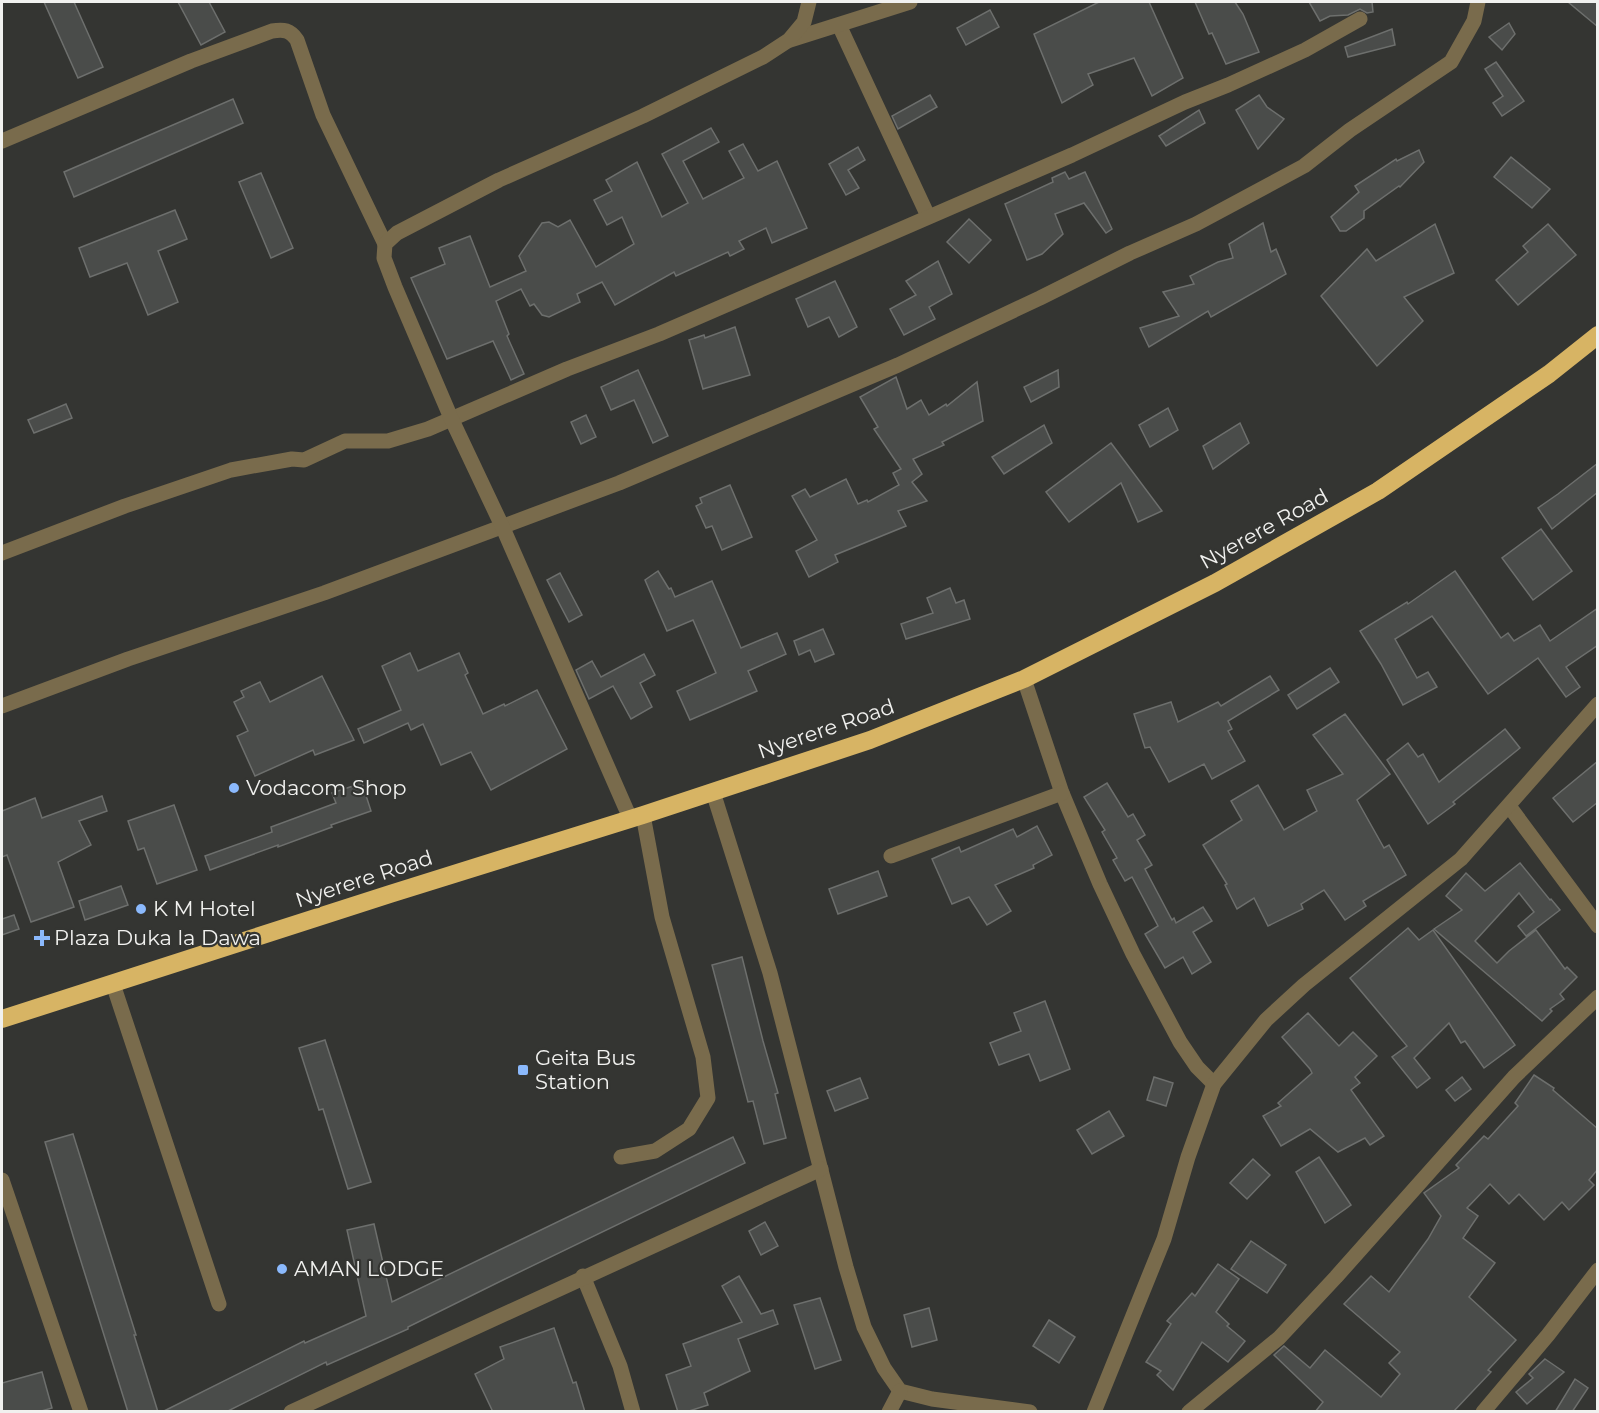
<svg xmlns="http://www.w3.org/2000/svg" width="1599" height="1413" font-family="Montserrat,sans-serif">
	<rect width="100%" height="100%" fill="#343532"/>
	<g fill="#4a4c4a" stroke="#6d6f6d" stroke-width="1.5">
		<path d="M44,2h30l29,65 -25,11z"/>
		<path d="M178,2h31l16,30 -24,13z"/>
		<path d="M1099,2h50l34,76 -31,18 -18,-38 -46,16 5,11 -31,18 -28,-69z"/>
		<path d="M1195,2h40l8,12 16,38 -33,12 -14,-31 -3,1z"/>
		<path d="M1309,2h63l1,10 -6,1 -7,-4 -12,6 -18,1 -10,5z"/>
		<path d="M1568,2h30v25z"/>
		<path d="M990,10l9,17 -33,18 -9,-17z"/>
		<path d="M1509,23l6,11 -13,16 -13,-13z"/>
		<path d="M1392,29l3,16 -47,12 -3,-10z"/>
		<path d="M1496,62l28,39 -22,15 -9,-13 10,-7 -18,-27z"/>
		<path d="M930,95l7,12 -39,22 -6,-13z"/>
		<path d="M1259,95l8,12 17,12 -26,30 -22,-39z"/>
		<path d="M233,99l10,24 -169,74 -10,-25z"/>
		<path d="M1199,110l6,13 -39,23 -7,-10z"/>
		<path d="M711,128l8,14 -36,19 20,38 41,-21 -15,-27 14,-7 15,27 19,-10 30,67 -35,15 -6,-15 -27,13 5,8 -14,7 -2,-4 -52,24 -2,-4 -59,33 -13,-23 -25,12 3,8 -31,15 -7,-2 -8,-11 -4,2 -9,-17 -25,12 13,33 -2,2 17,38 -13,6 -18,-39 -46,18 -36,-81 34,-14 -6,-16 31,-12 20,51 36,-16 -7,-15 23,-33 7,-1 9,5 12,-7 26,47 38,-23 -12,-27 -15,8 -13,-25 18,-9 -6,-11 31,-18 25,55 26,-14 -26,-49z"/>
		<path d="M858,147l7,13 -17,10 11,18 -13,7 -17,-31z"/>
		<path d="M1419,150l5,12 -24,25 -1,-1 -35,25v7l-18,13h-6l-9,-14 28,-25 -4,-6 41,-27 1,2z"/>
		<path d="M1511,157l39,32 -18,19 -38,-31z"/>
		<path d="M1065,172l4,7 16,-7 27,57 -6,4 -22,-30 -29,11 8,20 -21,20 -15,6 -22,-56 48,-22 -1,-4z"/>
		<path d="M261,173l32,75 -22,10 -32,-76z"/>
		<path d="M175,210l12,29 -29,12 20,51 -30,13 -21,-52 -37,14 -11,-29z"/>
		<path d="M969,219l22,21 -22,23 -22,-21z"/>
		<path d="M1263,223l8,29 5,-3 10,25 -75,43 -3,-6 -59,36 -9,-19 39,-12 -16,-24 31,-8 -4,-8 28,-14 15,-4 -4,-14z"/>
		<path d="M1435,224l19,49 -50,24 19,24 -46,45 -56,-70 46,-47 9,12z"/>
		<path d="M1548,224l28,31 -58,50 -22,-25 32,-28 -5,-6z"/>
		<path d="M938,261l14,33 -23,13 6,12 -31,16 -14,-26 26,-14 -10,-14z"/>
		<path d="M835,281l22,46 -18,10 -10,-20 -21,10 -12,-28z"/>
		<path d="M735,327l15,48 -47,14 -14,-49 15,-5 1,3z"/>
		<path d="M638,370l30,66 -15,7 -19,-43 -23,10 -10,-23z"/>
		<path d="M1058,370l1,17 -28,15 -7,-15z"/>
		<path d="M896,377l11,32 14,-9 8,15 17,-11 1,2 30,-24 6,39 -41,21 2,3 -31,14 9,15 -10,8 15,19 -29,10 8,15 -71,29 3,7 -29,15 -13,-26 21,-11 -25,-44 13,-7 5,8 36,-18 12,25 9,-4 1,2 31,-17 -6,-12 8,-4 -27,-40 4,-2 -18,-30z"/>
		<path d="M66,404l6,14 -38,15 -6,-13z"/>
		<path d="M1168,408l10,22 -28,17 -11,-22z"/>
		<path d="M586,415l10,22 -15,7 -10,-22z"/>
		<path d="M1240,423l9,20 -36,26 -10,-23z"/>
		<path d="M1044,425l8,18 -48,31 -12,-17z"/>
		<path d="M1111,443l51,68 -24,11 -17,-39 -52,39 -23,-30z"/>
		<path d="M1598,463v29l-46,37 -14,-21 20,-14z"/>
		<path d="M730,485l22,52 -30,13 -10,-24 -6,2 -10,-22 6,-3 -2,-5z"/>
		<path d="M1541,529l31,42 -39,29 -31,-42z"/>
		<path d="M658,571l11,18 2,-1 4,9 37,-16 29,67 36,-15 9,21 -38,17 9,20 -67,29 -13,-29 39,-18 -23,-53 -26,11 -22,-51z"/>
		<path d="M1455,571l46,67 7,-5 6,8 26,-16 10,16 48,-33v37l-32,22 14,20 -14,10 -28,-39 -50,36 -56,-78 -37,23 22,39 11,-6 9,15 -34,18 -22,-41 -21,-33 47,-29 1,2z"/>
		<path d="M560,573l22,42 -13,7 -22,-42z"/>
		<path d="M950,588l6,15 8,-3 6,19 -64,20 -5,-15 32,-11 -6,-15z"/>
		<path d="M823,629l11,25 -19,8 -5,-12 -11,5 -5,-14z"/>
		<path d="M410,653l8,18 41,-18 9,20 -3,2 18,39 21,-10 1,2 32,-16 30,59 -76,41 -20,-38 -30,13 -18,-41 -12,6 -3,-7 -44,20 -6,-14 43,-19 -19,-44z"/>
		<path d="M644,654l11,21 -15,8 12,24 -21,12 -18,-33 -24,13 -13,-29 16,-9 9,16z"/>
		<path d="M1330,668l9,14 -42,27 -9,-14z"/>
		<path d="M322,676l32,64 -39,15 -2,-5 -58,26 -18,-40 11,-5 -14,-29 10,-5 -3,-6 19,-9 10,20z"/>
		<path d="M1270,676l9,14 -51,31 4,8 -4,2 17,30 -33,18 -8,-15 -35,18 -19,-35 -5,1 -11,-34 37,-12 7,20 40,-20 3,4z"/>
		<path d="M1345,714l45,60 -33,26 27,48 5,-3 17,30 -43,26 3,5 -21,14 -21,-30 -23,14 2,5 -35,17 -14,-28 -17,11 -12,-24 2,-1 -24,-39 39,-25 -11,-19 27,-16 26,45 33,-19 -10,-21 36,-16 -30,-39z"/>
		<path d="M1505,729l15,19 -67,54 2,2 -27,20 -41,-64 21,-17 10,14 5,-3 16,28z"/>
		<path d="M1598,761v41l-25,20 -20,-24z"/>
		<path d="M362,783l9,28 -40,14 1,2 -54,20v-2l-68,25 -5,-14 67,-24 -1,-5 65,-24 -4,-10z"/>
		<path d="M1107,783l21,34 5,-3 12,21 -8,5 15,25 -7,4 27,51 2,-2 2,5 27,-16 9,14 -19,11 18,30 -19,12 -9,-17 -18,11 -20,-34 13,-8 -26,-49 -7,4 -12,-21 4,-2 -15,-26 3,-2 -21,-33z"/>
		<path d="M102,796l5,15 -28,10 12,24 -33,17 16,45 -43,15 -24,-67 -5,2v-46l33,-13 7,20z"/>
		<path d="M174,805l23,65 -40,14 -13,-36 -6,2 -10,-29z"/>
		<path d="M1037,826l15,29 -19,10 1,3 -39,17 16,26 -24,14 -18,-28 -17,7 -20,-45 27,-12 2,5 52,-23 4,8z"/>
		<path d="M1520,863l30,37 1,-1 9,11 -34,26 -8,-10 16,-14 -15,-19 -44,48 22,22 12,-12 27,-21 29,39 2,-2 10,10 -17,17 4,5 -14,10 2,2 -10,10 -108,-92 28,-19 -16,-14 20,-23 19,18z"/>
		<path d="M878,871l9,25 -49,18 -9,-25z"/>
		<path d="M121,886l7,19 -43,15 -6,-19z"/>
		<path d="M14,915l5,14 -17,6v-16z"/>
		<path d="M1408,928l11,12 14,-10 82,115 -31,23 -19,-27 -4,2 -12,-20 -35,35 16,20 -13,10 -25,-31 15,-11 -57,-68z"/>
		<path d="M742,957l21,84 15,52 -3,1 11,44 -22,6 -11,-43 -5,1 -36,-137z"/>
		<path d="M1045,1001l25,68 -30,12 -11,-27 -30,11 -9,-22 31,-12 -7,-18z"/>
		<path d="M1308,1013l31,33 14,-14 24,24 -22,21 5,6 -9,7 33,46 -14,9 -5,-7 -27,14 -28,-23 -29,17 -18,-30 18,-10 -3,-3 34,-30 -2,-4 -28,-32z"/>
		<path d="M325,1040l46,142 -23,7 -25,-80 -4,1 -20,-62z"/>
		<path d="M1534,1075l20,13 -1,2 45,39v40l-9,11 5,5 -25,25 -7,-8 -18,18 -25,-26 -10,10 -19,-20 -23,24 11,8 -15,22 32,25 -26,34 47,43 -28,30 3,2 -38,40h-138l8,-10 -49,-47 10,-9 26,22 15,-18 56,47 19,-23 -11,-11 11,-11 -56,-48 27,-28 18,16 39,-53 13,-23 -17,-23 35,-25 -3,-3 28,-29 4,3 30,-33 -3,-3z"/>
		<path d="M1154,1077l19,6 -7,23 -19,-6z"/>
		<path d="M1462,1077l9,12 -16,12 -9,-11z"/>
		<path d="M860,1078l8,20 -33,13 -8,-20z"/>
		<path d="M1109,1111l15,25 -32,18 -15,-24z"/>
		<path d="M73,1134l63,201h-2l24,77h-30l-54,-173 -29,-97z"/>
		<path d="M733,1137l12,26 -242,117 -95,47v2l-81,36 -1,-3 -100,50h-64l142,-71 1,2 61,-27 -19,-86 27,-6 18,78z"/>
		<path d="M1319,1157l32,48 -26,18 -29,-51z"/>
		<path d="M1253,1159l17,16 -23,24 -17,-16z"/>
		<path d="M765,1222l13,24 -17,9 -12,-24z"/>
		<path d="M1251,1241l35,24 -19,28 -36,-24z"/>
		<path d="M1218,1264l21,15 -23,33 13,12 -2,2 18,15 -17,21 -26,-20 -29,48 -16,-15 4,-4 -15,-9 25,-38 -4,-3 25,-28 3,3z"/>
		<path d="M739,1276l22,38 12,-4 5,14 -40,15 12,32 -46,22 4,12 -22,7h-8l-12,-37 25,-9 -8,-22 59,-22 -20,-36z"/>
		<path d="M820,1298l21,62 -26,9 -21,-64z"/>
		<path d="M929,1308l8,32 -25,7 -8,-32z"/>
		<path d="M1049,1320l26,17 -16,26 -26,-17z"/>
		<path d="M554,1328l19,55 3,-1 9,30h-92l-18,-38 29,-15 -4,-12z"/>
		<path d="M1545,1359l19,13 -37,32 -11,-12 17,-14 -4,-4z"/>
		<path d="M42,1372l10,36 -14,4h-36v-29z"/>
		<path d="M1575,1379l13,9 -16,24h-17z"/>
	</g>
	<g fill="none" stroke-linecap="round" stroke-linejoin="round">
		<g stroke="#796b4c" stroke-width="15">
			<path d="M839,25l89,191"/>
			<path d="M790,40l120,-38"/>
			<path d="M2,141l189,-80 81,-30c12,-2 18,-1 25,9l26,75 62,129"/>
			<path d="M2,553l123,-47 106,-36 61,-11 12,1 41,-19h43l40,-12 139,-60 92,-35 413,-179 113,-53 43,-17 77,-35 55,-31"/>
			<path d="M1024,679l38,114 38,91 33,70 47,88 17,25 17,17"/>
			<path d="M2,706l126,-47 196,-66 295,-110 279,-118 142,-67 90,-45 66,-29 108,-58 46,-36 101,-68 23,-41 4,-19"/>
			<path d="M713,792l57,181 76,294 18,60 20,41 16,23 32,8 98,13"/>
			<path d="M1509,806l89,120"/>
			<path d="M630,818l-127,-290 -52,-110 -56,-131 -11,-29 1,-14 12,-11 102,-53 144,-64 120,-59 26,-17 15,-18 5,-20"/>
			<path d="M891,856l171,-63"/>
			<path d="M113,984l106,320"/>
			<path d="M621,1157l34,-6 34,-22 19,-31 -5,-41 -41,-140 -19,-102"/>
			<path d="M2,1180l79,232"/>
			<path d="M583,1276l37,90 13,46"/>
			<path d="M291,1412l530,-243"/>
			<path d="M889,1412l11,-21"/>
			<path d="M1094,1412l70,-173 24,-82 26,-73 52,-64 38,-35 157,-126 137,-155"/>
			<path d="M1189,1412l90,-74 57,-61 178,-200 84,-80"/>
			<path d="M1483,1412l65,-77 50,-65"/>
		</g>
		<path stroke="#d7b464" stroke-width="18" d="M2,1019l388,-125 253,-79 227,-75 154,-61 191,-96 163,-92 171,-117 49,-39"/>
	</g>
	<g fill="#8bb9fc" stroke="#343532" stroke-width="2">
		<circle cx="234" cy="788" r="6"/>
		<circle cx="141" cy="909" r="6"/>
		<path d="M39 929h6v6h6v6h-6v6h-6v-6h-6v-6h6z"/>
		<rect x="517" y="1064" width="12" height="12" rx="3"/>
		<circle cx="282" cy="1269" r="6"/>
	</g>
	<g text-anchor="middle" stroke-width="4.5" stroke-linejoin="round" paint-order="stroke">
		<g font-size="21" fill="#f1f1ef" stroke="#343532">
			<text transform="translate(1264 529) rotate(-29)" y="7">Nyerere Road</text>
			<text transform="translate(826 729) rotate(-19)" y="7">Nyerere Road</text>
			<text transform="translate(364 879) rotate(-18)" y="7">Nyerere Road</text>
		</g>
		<g font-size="21" fill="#f1f1ef" stroke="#343532" text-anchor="start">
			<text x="246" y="795">Vodacom Shop</text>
			<text x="153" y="916">K M Hotel</text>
			<text x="54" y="945">Plaza Duka la Dawa</text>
			<text x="535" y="1065">Geita Bus<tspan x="535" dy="24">Station</tspan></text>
			<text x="294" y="1276">AMAN LODGE</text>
		</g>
	</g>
	<rect width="1599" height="1413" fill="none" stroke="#f1f1ef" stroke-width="6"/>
</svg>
